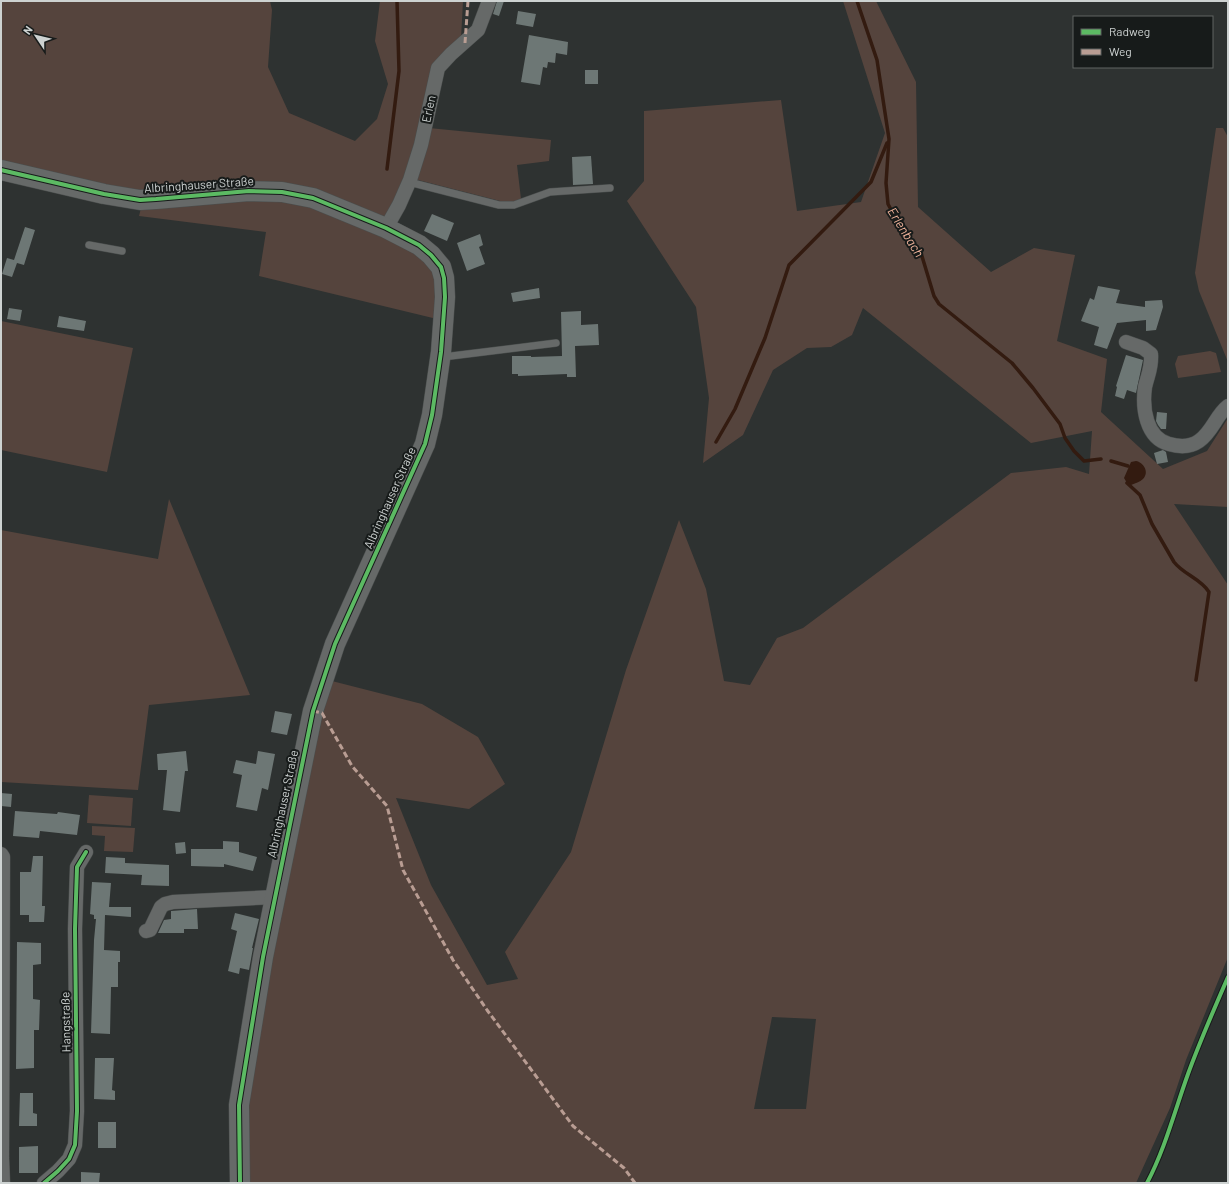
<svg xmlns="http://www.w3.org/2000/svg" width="1229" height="1184" font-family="Barlow,sans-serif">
	<rect width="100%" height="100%" fill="#2e3231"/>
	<g fill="#55443d" fill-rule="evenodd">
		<path d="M1,1h269l2,9 -4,57 21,46 66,28 22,-22 11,-35 -13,-43 5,-40h83l-2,38 -25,27 -33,121 -21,46 53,34 2,52 -178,-43 7,-44 -127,-16 3,-12 -22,-12 -119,-27z"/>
		<path d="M843,1h33l40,81 2,125 73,65 43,-24 41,7 -18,86 50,18 -6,53 62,57 44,-18 21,-33v89l-54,-3 54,81v372l-42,103 -16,48 -34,75h-891l-1,-67 28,-174 56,-262 94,24 56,33 27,47 -36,25 -73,-11 35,87 56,100 31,-6 -13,-27 66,-100 55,-182 53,-150 27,69 18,92 26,4 27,-47 26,-10 208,-155 55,-6 23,7 3,-43 -61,12 -168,-135 -11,27 -21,12 -24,1 -34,22 -30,65 -40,28 6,-65 -13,-91 -69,-106 17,-20v-70l137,-11 16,111 64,-9 24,-69zM772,1017l44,2 -10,90h-52z"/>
		<path d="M429,128l122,12 -2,21 -32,4 4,34 -8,3 -13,-1 -86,-22z"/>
		<path d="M1216,128h7l5,9v225l-29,-71 -4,-18z"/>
		<path d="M1,321l132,27 -26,124 -106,-22z"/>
		<path d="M1210,351l6,2 5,19 -43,6 -3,-14 3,-8z"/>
		<path d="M169,499l81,196 -101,10 -11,85 -137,-8v-252l157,29z"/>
		<path d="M89,795l44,3 -2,28 -44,-3z"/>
		<path d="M92,826l43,2 -2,24 -29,-1 1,-15 -13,-1z"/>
	</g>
	<path fill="#331b10" d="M1136,461c7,1 14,11 7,18 -3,3 -8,4 -12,6l-4,-2 -3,-5 7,-16z"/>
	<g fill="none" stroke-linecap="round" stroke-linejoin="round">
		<g stroke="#331b10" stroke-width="3.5">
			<path d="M857,1l20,59 12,79 -3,44 2,21 9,17 24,32 13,43 5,8 73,59 21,25 27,36 5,14 9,13 10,10 17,-2"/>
			<path d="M387,169l12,-98 -2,-70"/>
			<path d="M716,442l19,-33 30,-71 24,-73 82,-83 16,-39"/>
			<path d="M1111,461l17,5"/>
			<path d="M1127,483l13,12 12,29 22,38c9,12 27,17 35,30l-13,88"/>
		</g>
	</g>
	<g fill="#6d7775">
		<path d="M497,1h7l-5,15 -6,-2z"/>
		<path d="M518,11l18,3 -3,13 -17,-3z"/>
		<path d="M529,35l39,7 -1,13 -11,-2 -1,10 -7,-1 -1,6 -4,-1 -3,18 -19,-3z"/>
		<rect x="585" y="70" width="13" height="14"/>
		<path d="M591,156l2,28 -20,1 -1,-28z"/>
		<path d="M432,214l22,9 -7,18 -23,-10z"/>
		<path d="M25,227l10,3 -11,35 -7,-2 -5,14 -10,-3 5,-16 7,2z"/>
		<path d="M480,234l3,11 -4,2 6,17 -18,7 -10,-28z"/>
		<path d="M1098,286l22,4 -4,13 29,4v-6l17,-1 1,7 -7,23 -10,1v-11l-29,3 -10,26 -13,-4 5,-18 -18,-6 9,-23 4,2z"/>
		<path d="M539,288l1,10 -27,4 -2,-9z"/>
		<path d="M9,308l13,2 -2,11 -13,-2z"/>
		<path d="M581,311v14l17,-1 1,21 -24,1 1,31h-9v-3l-49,2v-2h-6v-18h19v1l31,-1 -1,-44z"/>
		<path d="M59,316l27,5 -2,10 -27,-4z"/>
		<path d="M1126,355l17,5 -7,33 -9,-3 -3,9 -9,-3 2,-9 -1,-1z"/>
		<path d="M1157,412l10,1 -1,16h-5l-3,-4 -2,-4z"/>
		<path d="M1163,450l3,2 2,10 -11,2 -3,-11z"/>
		<path d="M275,711l17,3 -5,21 -16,-3z"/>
		<path d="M186,751l2,20h-3l-5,41 -17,-2 4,-40h-9l-1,-16z"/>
		<path d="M258,751l17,3 -7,36 -6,-2 -5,23 -21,-4 6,-32 -9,-2 3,-13 20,4z"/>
		<path d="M1,793l11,1 -1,13 -10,-1z"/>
		<path d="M15,811l42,3 1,-2 22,3 -3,20 -37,-4 -1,7 -26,-2z"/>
		<path d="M223,841l16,1v10l18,5 -4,14 -29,-7v3l-33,-1v-17h32z"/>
		<path d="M185,842l1,11 -10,1 -1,-11z"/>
		<path d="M33,856h10l-1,50h3l-1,16h-15v-7h-9v-43h11z"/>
		<path d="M106,857l19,1v5l44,2v21l-28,-1 1,-10 -37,-2z"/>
		<path d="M92,882l19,1 -2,24h22v10l-26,-2 -1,35 16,1v11h-2v25h-7l-1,47 -19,-1 3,-93 2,-21h-2v-4l-4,-1z"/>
		<path d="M197,909l1,20h-14v4h-26l6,-13 7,-1v-8z"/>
		<path d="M235,913l24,6 -7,29h1l-4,22 -9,-2 -1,6 -11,-3 9,-40 -6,-2z"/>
		<path d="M17,942l24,1v21l-8,1v34l7,1 -1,30h-5v38l-18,1z"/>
		<path d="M95,1058h19l-2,32 3,1v9l-21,-1z"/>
		<path d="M20,1093h13v20l4,1v12h-18z"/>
		<rect x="98" y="1122" width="18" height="26"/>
		<path d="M38,1146v27h-19v-26z"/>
		<path d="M81,1172l19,1 -1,10h-18z"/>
	</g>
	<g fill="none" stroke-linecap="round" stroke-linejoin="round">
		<defs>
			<g id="lane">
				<path d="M409,182l90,23h15l36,-13 60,-4"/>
				<path d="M89,245l33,6"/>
				<path d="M443,357l113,-14"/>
			</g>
			<g id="street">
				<path d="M386,228l13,-23 11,-25 11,-35 17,-77 13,-14 27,-24 11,-29"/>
				<path d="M1126,342l17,6 8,6c1,14 -3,20 -6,33 -3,21 1,51 24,57 10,3 20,4 30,-3 14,-10 17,-26 29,-35"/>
				<path d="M1,854l2,3 -1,301 1,25"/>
				<path d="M146,931l4,-1 11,-23 4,-3 8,-2 102,-5"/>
				<path d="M44,1183l14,-12 11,-12 6,-14 2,-34 -2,-182 2,-62 9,-15"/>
			</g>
			<path id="secondary" d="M1,170l103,24 36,6 16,-1 93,-8 33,1 31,6 73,30 33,17 12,10 10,12 3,11 1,19 -4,55 -9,63 -7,29 -90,200 -22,67 -50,246 -24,148 1,78"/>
		</defs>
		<use href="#lane" stroke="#4a4e4d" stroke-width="8"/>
		<use href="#street" stroke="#4a4e4d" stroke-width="15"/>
		<use href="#secondary" stroke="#4a4e4d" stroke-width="21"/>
		<use href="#lane" stroke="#666968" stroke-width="7"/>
		<use href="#street" stroke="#666968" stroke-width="14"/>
		<use href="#secondary" stroke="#666968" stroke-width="20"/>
		<g stroke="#b99d93" stroke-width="3" stroke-dasharray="6 3" stroke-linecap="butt">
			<path d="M465,43l3,-42"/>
			<path d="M313,711l9,2 30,53 35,40 16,64 50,90 34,50 86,116 51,42 11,15"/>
			<path d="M1,1158h1"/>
		</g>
		<defs>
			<g id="cycleway">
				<path d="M1,170l103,24 36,6 16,-1 93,-8 33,1 31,6 73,30 33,17 12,10 10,12 3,11 1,19 -4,55 -9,63 -7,29 -90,200 -22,67 -50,246 -24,148 1,78"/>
				<path d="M44,1183l14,-12 11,-12 6,-14 2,-34 -2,-182 2,-62 9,-15"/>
				<path d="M1147,1183c18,-34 28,-73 41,-109 12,-33 26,-65 40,-97"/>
			</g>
		</defs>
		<use href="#cycleway" stroke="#171b1a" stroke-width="6"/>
		<use href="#cycleway" stroke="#5cba63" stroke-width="4"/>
	</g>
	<g text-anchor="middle" stroke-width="4" stroke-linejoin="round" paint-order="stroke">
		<g font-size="12" fill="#cdd2d1" stroke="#171b1a">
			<text transform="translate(429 109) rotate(-78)" y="4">Erlen</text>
			<text transform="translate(199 185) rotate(-4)" y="4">Albringhauser Straße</text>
			<text transform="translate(390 498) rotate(-66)" y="4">Albringhauser Straße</text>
			<text transform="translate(283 804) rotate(-78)" y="4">Albringhauser Straße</text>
			<text transform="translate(66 1022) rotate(-91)" y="4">Hangstraße</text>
		</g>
		<g font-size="13" font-style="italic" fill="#eeb29a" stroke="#171b1a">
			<text transform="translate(906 232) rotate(58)" y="5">Erlenbach</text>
		</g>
	</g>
	<rect width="1229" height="1184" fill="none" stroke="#cdd2d1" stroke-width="4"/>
	<rect x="1073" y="16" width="140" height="52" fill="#171b1a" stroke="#606463"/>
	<rect x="1081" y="29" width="20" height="6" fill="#5cba63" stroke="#606463"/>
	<text x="1109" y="36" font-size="12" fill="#cdd2d1">Radweg</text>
	<rect x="1081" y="49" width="20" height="6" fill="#b99d93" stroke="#606463"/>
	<text x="1109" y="56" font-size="12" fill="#cdd2d1">Weg</text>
	<g transform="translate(36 36) rotate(305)" stroke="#171b1a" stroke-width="3" paint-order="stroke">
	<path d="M0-3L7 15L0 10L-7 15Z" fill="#cdd2d1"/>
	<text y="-6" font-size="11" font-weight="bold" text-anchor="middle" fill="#cdd2d1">N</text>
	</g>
</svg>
